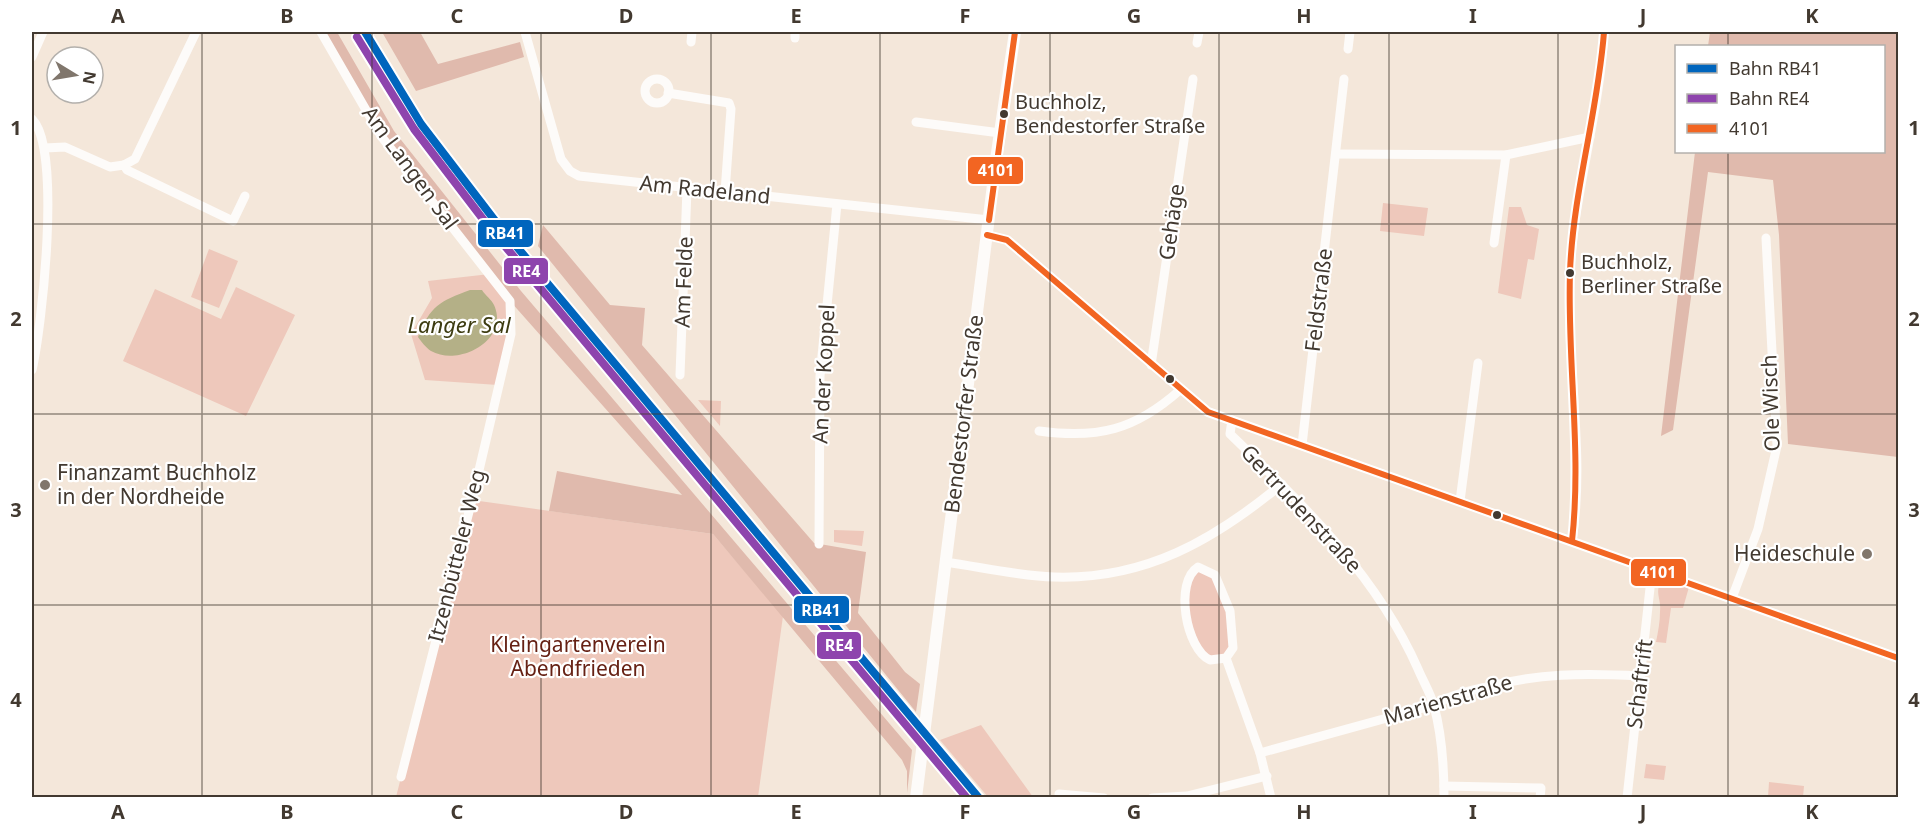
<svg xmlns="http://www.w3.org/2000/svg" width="1930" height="829" font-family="'Noto Sans',sans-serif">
	<rect width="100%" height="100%" fill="#f4e7da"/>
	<g fill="#eec8bb">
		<path d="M1383,203l45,5 -4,28 -44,-5z"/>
		<path d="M1509,207h12l6,18 12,4 -5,31 -6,-1 -7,40 -23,-6z"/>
		<path d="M209,249l29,12 -19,47 -28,-11z"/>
		<path d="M490,274l20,27 1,33 -13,51 -73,-5 -14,-46 21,-36 -4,-17z"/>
		<path d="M236,287l59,28 -49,101 -123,-55 32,-72 66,30z"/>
		<path d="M698,400l23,1 -1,25z"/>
		<path d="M472,500l241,34 70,82 -25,181h-362z"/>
		<path d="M834,530l30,1 -2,15 -28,-4z"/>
		<path d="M1192,570h17l21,41v44l-26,3 -18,-48z"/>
		<path d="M1663,579l26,8 -6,21h-12l-5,35 -10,-1c2,-10 4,-20 4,-30 2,-13 -7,-21 3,-33z"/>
		<path d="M981,725l52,72h-45l-48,-57z"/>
		<path d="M1646,764l20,2 -2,14 -20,-2z"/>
		<path d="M1769,782l35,4 -1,11h-35z"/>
	</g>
	<g fill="#e0baad">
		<path d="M321,32h16l57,99 127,160 391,459 -5,43v-22l-5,-11 -189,-226 -164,-23 8,-40 125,24 -172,-194 -129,-165z"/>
		<path d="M382,32h38l18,32 82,-22 4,15 -108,34z"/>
		<path d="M1710,32h188v425l-110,-13 -9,-209 -6,-55 -65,-8 -35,258 -12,6 34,-284h189v-106h-176z"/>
		<path d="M543,225l67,80 35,3 -3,37 172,198 52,9 -8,61 47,59 15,12 -4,28 -378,-466z"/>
	</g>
	<path fill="#b4b087" d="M470,290h12c3,5 10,10 12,15 16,35 -35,62 -63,46 -5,-3 -10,-10 -13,-14 12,-31 22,-36 52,-47z"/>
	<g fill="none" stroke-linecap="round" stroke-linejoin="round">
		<g stroke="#fdfbf9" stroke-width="9">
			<path d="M321,32l60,104 129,165 1,33 -39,166 -71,277"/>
			<path d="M525,32l36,127 9,12 9,5 410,44"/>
			<path d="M795,38v-6"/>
			<path d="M691,42l1,-10"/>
			<path d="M1197,43l2,-11"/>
			<path d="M1348,49l2,-17"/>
			<path d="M32,57l11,-25"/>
			<circle cx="657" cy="91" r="12"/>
			<path d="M668,93l61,10 2,6 -6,83"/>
			<path d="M32,119c30,29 10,208 0,251"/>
			<path d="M916,122l84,11"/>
			<path d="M45,148l20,-1 45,20 14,-2 3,5 106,51 12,-25"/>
			<path d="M1336,154l170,1 84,-18"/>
			<path d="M124,165l11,-6 61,-127"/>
			<path d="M987,235l20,5 201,172 690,246"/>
			<path d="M1494,243l12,-88"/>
			<path d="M1151,365l42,-286"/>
			<path d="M680,375l7,-186"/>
			<path d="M1232,420l-2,14c73,71 146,140 188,235 5,12 13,25 16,37 8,29 10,62 10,92"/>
			<path d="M1039,431c59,8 96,-1 141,-41"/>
			<path d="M1302,445l42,-366"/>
			<path d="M1460,501l18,-138"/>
			<path d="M1572,541c14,-89 -7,-181 -2,-272 5,-80 30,-157 34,-237"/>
			<path d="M819,544l1,-168 17,-172"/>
			<path d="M945,562c36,5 73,14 109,15 91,3 160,-37 228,-93"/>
			<path d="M1198,567l17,8 15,36 3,37 -7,10 -16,2c-24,-11 -36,-78 -12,-93z"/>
			<path d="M1732,598l26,-69 19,-83 -11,-208"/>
			<path d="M1226,658l34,95 11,45"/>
			<path d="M1260,753l174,-48c15,-9 31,-13 48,-17 56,-15 101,-15 158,-12"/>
			<path d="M1444,786l97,2 -1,10"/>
			<path d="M1059,794l45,4"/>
			<path d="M1152,798l35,-2 80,-20"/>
			<path d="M1627,798l25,-228"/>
		</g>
		<path stroke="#fdfbf9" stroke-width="12" d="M916,798l81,-645 18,-121"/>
		<defs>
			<g id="bus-1">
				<path d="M989,220l26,-188"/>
				<path d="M987,235l20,5 201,172 690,246"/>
				<path d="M1572,541c10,-90 -5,-179 -2,-269 3,-81 28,-160 34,-240"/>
			</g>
		</defs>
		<use href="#bus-1" stroke="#fff" stroke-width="10"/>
		<use href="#bus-1" stroke="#f26522" stroke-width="6"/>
		<defs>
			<path id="rail-1" d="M365,32l56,92 75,98 483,576"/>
			<path id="rail-2" d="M357,37l57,92 75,98 478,571"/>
		</defs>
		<use href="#rail-1" stroke="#fff" stroke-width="12"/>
		<use href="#rail-2" stroke="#fff" stroke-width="12"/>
		<use href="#rail-1" stroke="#0065bd" stroke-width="8"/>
		<use href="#rail-2" stroke="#8e44ad" stroke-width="8"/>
	</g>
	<path fill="none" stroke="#423930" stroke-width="1.5" stroke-opacity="0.55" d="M202,32v766M372,32v766M541,32v766M711,32v766M880,32v766M1050,32v766M1219,32v766M1389,32v766M1558,32v766M1728,32v14M1728,152v646M32,224h1866M32,414h1866M32,605h1866"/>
	<g fill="#423930" stroke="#fff" stroke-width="2">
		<circle cx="1004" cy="114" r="5"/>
		<circle cx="1570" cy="273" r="5"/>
		<circle cx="1170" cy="379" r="5"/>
		<circle cx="1497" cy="515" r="5"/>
	</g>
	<g fill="#80766c" stroke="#fff" stroke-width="2">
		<circle cx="45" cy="485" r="6"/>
		<circle cx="1867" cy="554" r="6"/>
	</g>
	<g text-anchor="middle" stroke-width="4.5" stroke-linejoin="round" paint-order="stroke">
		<g font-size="20" fill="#423930" stroke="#fff" text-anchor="start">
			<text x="1015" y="109">Buchholz,<tspan x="1015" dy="24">Bendestorfer Straße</tspan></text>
			<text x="1581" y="269">Buchholz,<tspan x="1581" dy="24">Berliner Straße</tspan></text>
		</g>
		<g font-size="21" fill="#423930" stroke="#fff">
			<text transform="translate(410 168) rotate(54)" y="7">Am Langen Sal</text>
			<text transform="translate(705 190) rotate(6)" y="7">Am Radeland</text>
			<text transform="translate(1172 222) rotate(-82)" y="7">Gehäge</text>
			<text transform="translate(684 282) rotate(-88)" y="7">Am Felde</text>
			<text transform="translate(1319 300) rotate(-83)" y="7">Feldstraße</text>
			<text transform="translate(824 374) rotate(-87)" y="7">An der Koppel</text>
			<text transform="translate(1771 403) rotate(-92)" y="7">Ole Wisch</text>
			<text transform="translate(964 414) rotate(-83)" y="7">Bendestorfer Straße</text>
			<text transform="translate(1301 509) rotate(47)" y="7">Gertrudenstraße</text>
			<text transform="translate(457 556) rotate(-76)" y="7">Itzenbütteler Weg</text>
			<text transform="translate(1640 684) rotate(-83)" y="7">Schaftrift</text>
			<text transform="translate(1448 700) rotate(-16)" y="7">Marienstraße</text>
		</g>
		<g font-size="21" fill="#423930" stroke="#fff" text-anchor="start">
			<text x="57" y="480">Finanzamt Buchholz<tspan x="57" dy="24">in der Nordheide</tspan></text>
			<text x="1855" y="561" text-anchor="end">Heideschule</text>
		</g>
		<g font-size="21" fill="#662114" stroke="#fff">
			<text x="578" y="652">Kleingartenverein<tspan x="578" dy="24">Abendfrieden</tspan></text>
		</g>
		<g font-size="22" font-style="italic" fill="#3d3c11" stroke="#fff">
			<text x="459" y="333">Langer Sal</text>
		</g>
	</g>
	<g stroke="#fff" stroke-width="2">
		<rect x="967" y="156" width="57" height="29" rx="6" fill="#f26522"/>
		<rect x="477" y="219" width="57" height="29" rx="6" fill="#0065bd"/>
		<rect x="503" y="257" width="46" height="28" rx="6" fill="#8e44ad"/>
		<rect x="1630" y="558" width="57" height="29" rx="6" fill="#f26522"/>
		<rect x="793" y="595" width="57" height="29" rx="6" fill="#0065bd"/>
		<rect x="816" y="631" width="46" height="29" rx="6" fill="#8e44ad"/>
	</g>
	<g font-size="16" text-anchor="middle" font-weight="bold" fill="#fff">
		<text x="996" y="176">4101</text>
		<text x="505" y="239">RB41</text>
		<text x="526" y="277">RE4</text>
		<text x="1658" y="578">4101</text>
		<text x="821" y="616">RB41</text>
		<text x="839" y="651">RE4</text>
	</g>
	<rect width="1930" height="829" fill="none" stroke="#ffffff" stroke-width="66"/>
	<rect x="1675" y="45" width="210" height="108" fill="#ffffff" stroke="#b3b0ac" stroke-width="1.5"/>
	<rect x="1687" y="64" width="30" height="9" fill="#0065bd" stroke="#b3b0ac" stroke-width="1.5"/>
	<text x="1729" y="75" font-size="18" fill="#423930">Bahn RB41</text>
	<rect x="1687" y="94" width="30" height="9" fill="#8e44ad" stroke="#b3b0ac" stroke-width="1.5"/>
	<text x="1729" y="105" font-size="18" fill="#423930">Bahn RE4</text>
	<rect x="1687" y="124" width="30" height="9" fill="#f26522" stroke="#b3b0ac" stroke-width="1.5"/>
	<text x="1729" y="135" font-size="18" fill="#423930">4101</text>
	<g transform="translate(75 75) rotate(101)"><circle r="28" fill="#ffffff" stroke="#b3b0ac" stroke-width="1.5"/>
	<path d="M0-4.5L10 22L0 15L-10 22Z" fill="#80766c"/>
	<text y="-9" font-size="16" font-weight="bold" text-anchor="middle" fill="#423930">N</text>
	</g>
	<rect x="33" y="33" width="1864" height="763" fill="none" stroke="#423930" stroke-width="2"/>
	<g font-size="20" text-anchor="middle" font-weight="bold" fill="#423930">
		<text x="118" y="23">A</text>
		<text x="287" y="23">B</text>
		<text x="457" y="23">C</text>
		<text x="626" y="23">D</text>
		<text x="796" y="23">E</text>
		<text x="965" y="23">F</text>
		<text x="1134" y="23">G</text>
		<text x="1304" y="23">H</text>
		<text x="1473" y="23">I</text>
		<text x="1643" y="23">J</text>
		<text x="1812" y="23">K</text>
		<text x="16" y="135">1</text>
		<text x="1914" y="135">1</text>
		<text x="16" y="326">2</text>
		<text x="1914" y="326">2</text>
		<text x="16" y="517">3</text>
		<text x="1914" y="517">3</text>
		<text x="16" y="707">4</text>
		<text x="1914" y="707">4</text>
		<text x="118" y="819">A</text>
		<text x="287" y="819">B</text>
		<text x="457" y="819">C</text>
		<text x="626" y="819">D</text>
		<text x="796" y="819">E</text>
		<text x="965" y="819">F</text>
		<text x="1134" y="819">G</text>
		<text x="1304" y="819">H</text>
		<text x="1473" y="819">I</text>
		<text x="1643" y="819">J</text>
		<text x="1812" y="819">K</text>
	</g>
</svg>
